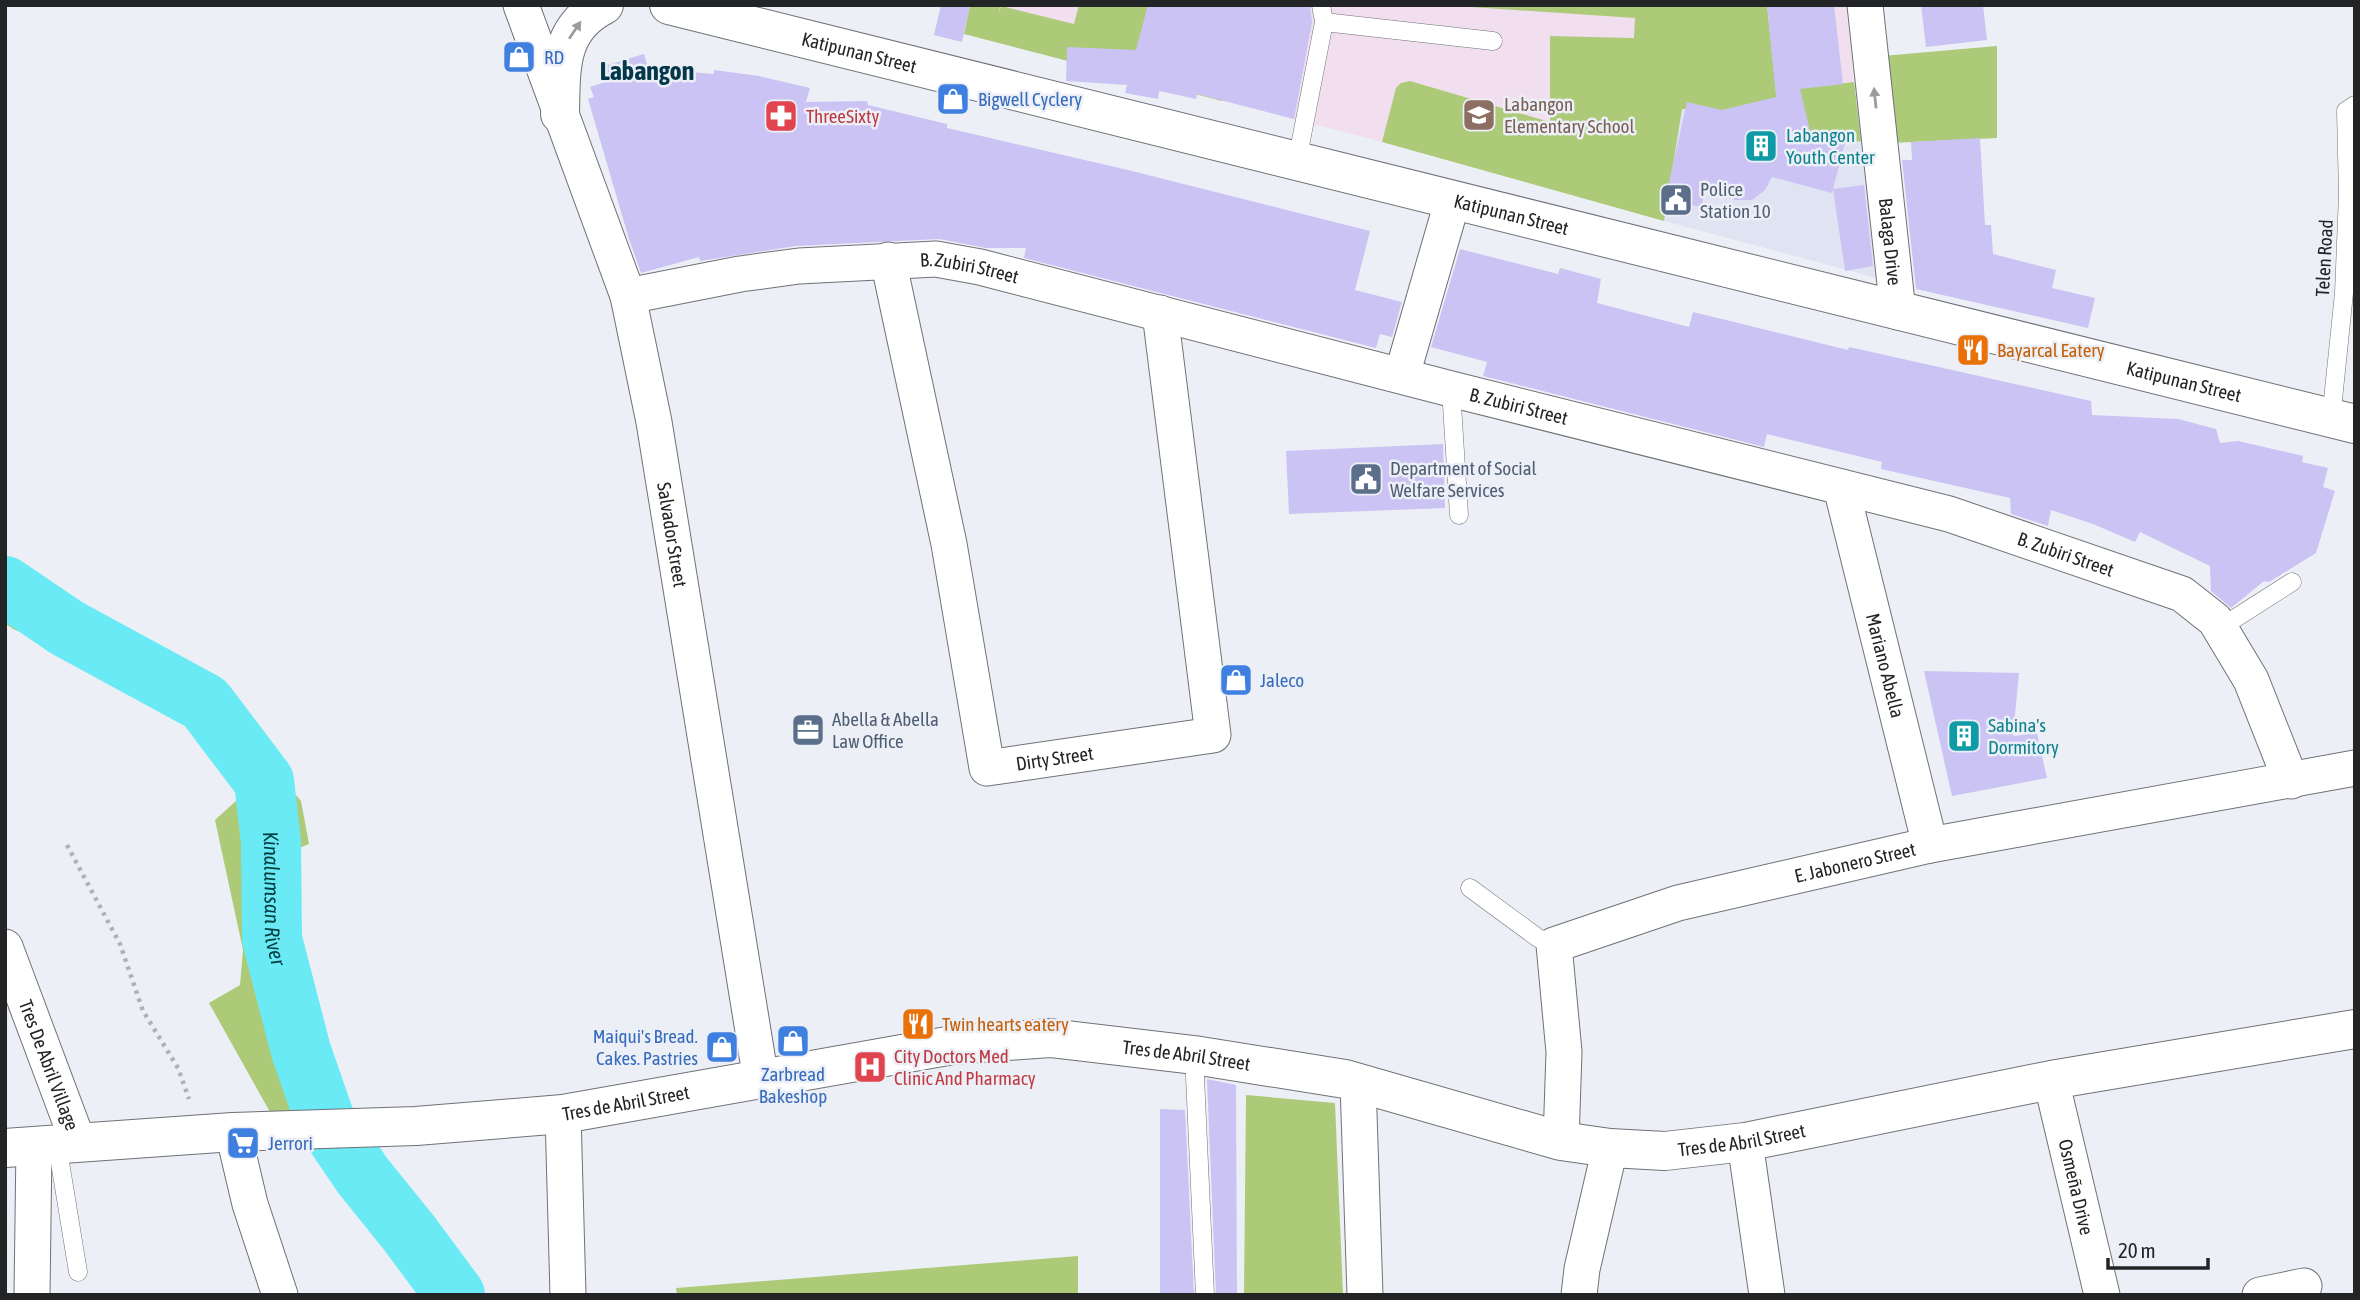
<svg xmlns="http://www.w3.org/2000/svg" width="2360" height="1300" font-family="'Asap Condensed',sans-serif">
	<rect width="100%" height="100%" fill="#edeff6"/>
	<path fill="#e0e4f2" d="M1854,82l23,196 -213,-57 17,-112 41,1 78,-18z"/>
	<path fill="#f1dff0" d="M1000,5h846l8,77 -54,10 -78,18 -41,-1 -17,112 -219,-63 -454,-117z"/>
	<g fill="#acca78">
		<path d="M970,5h30l-1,8 2,-7 73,18 5,-19h69l-6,25 91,23 -11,48 -258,-67z"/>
		<path d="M1441,5h326l9,86 78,-9 7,59 -16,2 -123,-33 -40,-1 -18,112 -282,-79 14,-54 5,-5 9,-2 140,41v-86l84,2 1,-20z"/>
		<path d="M1997,46v92l-106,5 -9,-87z"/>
		<path d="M5,569l100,67 128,61 43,74 25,30 8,43 -22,9 -3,101 44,153 -58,5 -61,-109 31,-18 3,-35 -28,-130 34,-31 -48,-68 -84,-49 -104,-43 -8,-6z"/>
		<path d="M1246,1095l89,8 8,192h-99z"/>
		<path d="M1078,1256v39h-401l-1,-7z"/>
	</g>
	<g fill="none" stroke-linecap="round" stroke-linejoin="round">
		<path stroke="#6aeaf4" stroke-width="60" id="s1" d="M5,586l62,42 138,75 59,78 7,61 1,97 29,112 24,69 38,56 46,57 46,62"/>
	</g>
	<g fill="#cac3f4">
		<path d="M941,5h29l-8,37 -28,-7z"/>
		<path d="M1148,5h162l2,17 -18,97 -97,-25 -1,5 -37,-8 -1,8 -33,-6 2,-8 -61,-4 1,-34 69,3z"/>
		<path d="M1767,5h67l9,79 -43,5 11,46 34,8 -13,50 -60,-16 -7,13 -13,10h-17l-28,-16 -6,23 -36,-7 22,-98 35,8 54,-13z"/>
		<path d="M1921,5h62l4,35 -61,7z"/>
		<path d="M644,54l4,14 66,6v-4l45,6 51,12 -4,14 61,-1 1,4 79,19v4l185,43 238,60 -15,59 47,12 -10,35 -12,-3 -4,14 -352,-90 2,-10h-40l-47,-9 -143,7 -96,15 -1,-4 -58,16 -12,-34 -41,-140 6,-2 -4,-10 15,-5 -4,-15z"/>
		<path d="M1980,138l5,87h6l2,29 63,16 -4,18 43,10 -7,30 -172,-39 -14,-129h10l-1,-18z"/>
		<path d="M1864,185l9,81 -28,5 -12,-82z"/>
		<path d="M1460,249l98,25 2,-6 41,11 -4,24 92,24 4,-15 155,38 1,-3 242,54 1,14 86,4 38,10 4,14 18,-2 65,15 -1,6 26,6 -5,19 12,4 -19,62 -47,29 -5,-1 -33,27 -20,-17 -1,-25 -70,-34 -5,10 -42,-18 -42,-14 -3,16 -37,-12 -1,-16 -129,-29 1,-7 -115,-28 -3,13 -281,-71 4,-14 -56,-15z"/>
		<path d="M1443,444l2,64 -156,6 -3,-63z"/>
		<path d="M1924,671l95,2 -6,63 24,-3 10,45 -95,18z"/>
		<path d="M1207,1079l29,6 1,210h-21z"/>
		<path d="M1160,1109l25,1 9,185h-34z"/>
	</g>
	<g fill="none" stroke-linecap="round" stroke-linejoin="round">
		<defs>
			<g id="service">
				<path d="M1324,22l169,19"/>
				<path d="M1297,161l27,-139 -3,-17"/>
				<path d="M1451,389l8,126"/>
				<path d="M2331,419l13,-126 4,-99 -2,-83 9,-6"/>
				<path d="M2220,628l72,-46"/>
				<path d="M1470,888l68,50 16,7"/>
				<path d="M1194,1055l11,240"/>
				<path d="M57,1144l21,128"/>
			</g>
			<g id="minor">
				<path id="s2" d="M521,5l107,291 26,126 107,658"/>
				<path id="s3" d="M1865,5l33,307"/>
				<path id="s4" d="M888,260l61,284 38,224 226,-33 -53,-422"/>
				<path id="s5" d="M628,296l112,-22 59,-8 137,-7 44,8 471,122 498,125 233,80 33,26 36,60 40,101"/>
				<path d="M1402,375l51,-176"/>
				<path id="s6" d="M1841,487l89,358"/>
				<path id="s7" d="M5,947l73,195"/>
				<path id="s8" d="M2051,1080l51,215"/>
				<path d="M1358,1083l7,212"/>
				<path d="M563,1114l5,181"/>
				<path d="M233,1132l17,72 30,91"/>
				<path id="s9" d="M1561,1141l3,-89 -10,-107 124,-42 252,-58 425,-77"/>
				<path d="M1745,1142l22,153"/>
				<path d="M32,1295l2,-149"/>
				<path d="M1579,1295l3,-26 28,-121"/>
				<path d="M2260,1295l44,-9"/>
			</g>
			<g id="tertiary">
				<path id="s10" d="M5,1148l228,-16 183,-6 147,-12 390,-69 97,-7 144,17 151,24 216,62 49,7 55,3 80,-9 306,-62 304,-51"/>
			</g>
			<g id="secondary">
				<path id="s11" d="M669,5l1686,419"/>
				<path d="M560,114c1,-45 -2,-86 44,-109"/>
			</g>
		</defs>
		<use href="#service" stroke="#707177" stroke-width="19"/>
		<use href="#minor" stroke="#707177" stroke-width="37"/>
		<use href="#tertiary" stroke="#707177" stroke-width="40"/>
		<use href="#secondary" stroke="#707177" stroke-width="40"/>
		<path stroke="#afb1b6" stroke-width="4.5" stroke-dasharray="3.5 5" stroke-linecap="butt" d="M67,845l53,99 23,67 35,57 11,31"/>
		<use href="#service" stroke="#fff" stroke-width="18"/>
		<use href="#minor" stroke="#fff" stroke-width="35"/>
		<use href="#tertiary" stroke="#fff" stroke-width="38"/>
		<use href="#secondary" stroke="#fff" stroke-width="38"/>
	</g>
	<defs><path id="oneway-solid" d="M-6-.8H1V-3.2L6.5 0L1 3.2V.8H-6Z" transform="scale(1.75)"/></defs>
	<g fill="#9c9c9d">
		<use href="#oneway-solid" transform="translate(575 30) rotate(-56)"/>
		<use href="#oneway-solid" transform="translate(1875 98) rotate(-96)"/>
	</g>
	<defs>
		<symbol id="shop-square" viewBox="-11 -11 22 22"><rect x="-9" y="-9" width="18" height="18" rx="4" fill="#3f7fe0" stroke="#edeff6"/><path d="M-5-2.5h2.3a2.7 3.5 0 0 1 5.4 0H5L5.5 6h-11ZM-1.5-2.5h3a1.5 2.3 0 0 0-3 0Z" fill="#fff"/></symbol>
		<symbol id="school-square" viewBox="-11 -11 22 22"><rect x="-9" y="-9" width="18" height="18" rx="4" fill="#8d6e63" stroke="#edeff6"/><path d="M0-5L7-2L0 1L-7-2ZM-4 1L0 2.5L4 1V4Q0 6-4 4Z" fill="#fff"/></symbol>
		<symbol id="pharmacy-square" viewBox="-11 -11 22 22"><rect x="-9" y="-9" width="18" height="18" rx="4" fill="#e0444e" stroke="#edeff6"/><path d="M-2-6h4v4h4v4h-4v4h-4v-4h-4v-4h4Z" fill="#fff"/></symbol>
		<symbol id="building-square" viewBox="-11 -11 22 22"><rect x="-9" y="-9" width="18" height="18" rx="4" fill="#0f9aa8" stroke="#edeff6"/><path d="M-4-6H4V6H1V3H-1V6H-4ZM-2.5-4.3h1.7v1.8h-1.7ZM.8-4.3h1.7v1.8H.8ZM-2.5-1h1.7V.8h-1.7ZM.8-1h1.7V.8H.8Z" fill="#fff"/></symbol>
		<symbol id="civic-square" viewBox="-11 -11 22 22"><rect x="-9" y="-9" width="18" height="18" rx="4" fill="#5c6f8a" stroke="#edeff6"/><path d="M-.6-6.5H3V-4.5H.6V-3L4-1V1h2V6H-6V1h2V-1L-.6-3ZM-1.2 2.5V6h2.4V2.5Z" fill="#fff"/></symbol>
		<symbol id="restaurant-square" viewBox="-11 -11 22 22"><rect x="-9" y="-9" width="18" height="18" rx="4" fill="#e8710a" stroke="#edeff6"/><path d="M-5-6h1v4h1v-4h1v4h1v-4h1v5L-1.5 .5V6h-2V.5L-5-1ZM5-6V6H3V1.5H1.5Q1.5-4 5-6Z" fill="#fff"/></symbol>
		<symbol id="office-square" viewBox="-11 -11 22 22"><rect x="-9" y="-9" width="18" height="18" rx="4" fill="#5c6f8a" stroke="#edeff6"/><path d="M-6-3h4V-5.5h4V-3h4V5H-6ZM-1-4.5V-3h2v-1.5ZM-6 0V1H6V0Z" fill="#fff"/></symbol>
		<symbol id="hospital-square" viewBox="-11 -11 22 22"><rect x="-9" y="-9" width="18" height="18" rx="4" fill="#e0444e" stroke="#edeff6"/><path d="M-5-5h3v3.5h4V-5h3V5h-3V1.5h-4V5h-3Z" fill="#fff"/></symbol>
		<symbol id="supermarket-square" viewBox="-11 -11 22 22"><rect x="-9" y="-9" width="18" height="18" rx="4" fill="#3f7fe0" stroke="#edeff6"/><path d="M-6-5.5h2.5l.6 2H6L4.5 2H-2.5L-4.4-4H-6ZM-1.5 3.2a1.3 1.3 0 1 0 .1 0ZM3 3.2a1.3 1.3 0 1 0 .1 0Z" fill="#fff"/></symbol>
	</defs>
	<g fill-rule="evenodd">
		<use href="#shop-square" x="500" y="38" width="38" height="38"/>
		<use href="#shop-square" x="934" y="80" width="38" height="38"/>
		<use href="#school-square" x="1460" y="96" width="38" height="38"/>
		<use href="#pharmacy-square" x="762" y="97" width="38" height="38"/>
		<use href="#building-square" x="1742" y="127" width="38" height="38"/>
		<use href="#civic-square" x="1657" y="181" width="38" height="38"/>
		<use href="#restaurant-square" x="1954" y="331" width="38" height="38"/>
		<use href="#civic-square" x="1347" y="460" width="38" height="38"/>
		<use href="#shop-square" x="1217" y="661" width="38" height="38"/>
		<use href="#office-square" x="789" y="711" width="38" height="38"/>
		<use href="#building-square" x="1945" y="717" width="38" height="38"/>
		<use href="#restaurant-square" x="899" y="1005" width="38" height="38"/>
		<use href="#shop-square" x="774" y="1022" width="38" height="38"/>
		<use href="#shop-square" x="703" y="1028" width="38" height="38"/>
		<use href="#hospital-square" x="851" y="1048" width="38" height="38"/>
		<use href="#supermarket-square" x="224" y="1124" width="38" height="38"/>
	</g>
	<g text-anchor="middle" stroke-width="5" stroke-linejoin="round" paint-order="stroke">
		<g font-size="19" fill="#232426" stroke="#edeff6">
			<text dy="7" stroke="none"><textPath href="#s11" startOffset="196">Katipunan Street</textPath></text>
			<text dy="7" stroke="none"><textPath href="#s11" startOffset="868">Katipunan Street</textPath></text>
			<text dy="7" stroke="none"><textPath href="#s3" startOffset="238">Balaga Drive</textPath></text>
			<text transform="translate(2324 258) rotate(-87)" y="7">Telen Road</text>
			<text dy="7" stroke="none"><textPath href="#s5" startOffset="345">B. Zubiri Street</textPath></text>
			<text dy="7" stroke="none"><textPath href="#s11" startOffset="1561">Katipunan Street</textPath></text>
			<text dy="7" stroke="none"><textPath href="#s5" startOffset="912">B. Zubiri Street</textPath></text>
			<text dy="7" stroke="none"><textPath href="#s2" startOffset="553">Salvador Street</textPath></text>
			<text dy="7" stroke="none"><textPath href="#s5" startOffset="1479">B. Zubiri Street</textPath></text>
			<text dy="7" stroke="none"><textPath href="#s6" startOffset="184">Mariano Abella</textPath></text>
			<text dy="7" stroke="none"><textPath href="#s4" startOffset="586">Dirty Street</textPath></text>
			<text dy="7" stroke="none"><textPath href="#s9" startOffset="509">E. Jabonero Street</textPath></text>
			<text dy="7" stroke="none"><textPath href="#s10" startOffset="1190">Tres de Abril Street</textPath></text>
			<text dy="7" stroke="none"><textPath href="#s7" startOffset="126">Tres De Abril Village</textPath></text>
			<text dy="7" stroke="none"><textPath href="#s10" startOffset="623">Tres de Abril Street</textPath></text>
			<text dy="7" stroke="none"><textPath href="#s10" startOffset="1757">Tres de Abril Street</textPath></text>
			<text dy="7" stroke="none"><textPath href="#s8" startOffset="110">Osmeña Drive</textPath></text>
		</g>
		<g font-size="19" fill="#366cbe" stroke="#edeff6" text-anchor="start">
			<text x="544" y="64">RD</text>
			<text x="978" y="106">Bigwell Cyclery</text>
			<text x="1260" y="687">Jaleco</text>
			<text x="698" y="1043" text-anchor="end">Maiqui's Bread.<tspan x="698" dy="22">Cakes. Pastries</tspan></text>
			<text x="793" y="1081" text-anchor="middle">Zarbread<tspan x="793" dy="22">Bakeshop</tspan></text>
			<text x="268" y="1150">Jerrori</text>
		</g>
		<g font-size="19" fill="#785e54" stroke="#edeff6" text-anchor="start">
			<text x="1504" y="111">Labangon<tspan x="1504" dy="22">Elementary School</tspan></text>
		</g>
		<g font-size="19" fill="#be3a42" stroke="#edeff6" text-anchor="start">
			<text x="806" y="123">ThreeSixty</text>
			<text x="894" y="1063">City Doctors Med<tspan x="894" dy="22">Clinic And Pharmacy</tspan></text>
		</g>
		<g font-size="19" fill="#0d838f" stroke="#edeff6" text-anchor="start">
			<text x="1786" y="142">Labangon<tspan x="1786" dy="22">Youth Center</tspan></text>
			<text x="1988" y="732">Sabina's<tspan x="1988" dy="22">Dormitory</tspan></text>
		</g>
		<g font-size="19" fill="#4e5e75" stroke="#edeff6" text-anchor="start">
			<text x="1700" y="196">Police<tspan x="1700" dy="22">Station 10</tspan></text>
			<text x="1390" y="475">Department of Social<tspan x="1390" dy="22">Welfare Services</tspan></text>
			<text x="832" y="726">Abella &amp; Abella<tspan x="832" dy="22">Law Office</tspan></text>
		</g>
		<g font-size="19" fill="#c56008" stroke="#edeff6" text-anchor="start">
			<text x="1997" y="357">Bayarcal Eatery</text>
			<text x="942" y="1031">Twin hearts eatery</text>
		</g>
		<g font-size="21" font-style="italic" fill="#003e42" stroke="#edeff6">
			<text dy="7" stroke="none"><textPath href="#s1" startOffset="448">Kinalumsan River</textPath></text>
		</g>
		<g font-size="26" font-weight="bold" fill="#03384a" stroke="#edeff6">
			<text x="647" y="80">Labangon</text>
		</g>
	</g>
	<rect width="2360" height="1300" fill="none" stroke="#232426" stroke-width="14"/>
	<path d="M2108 1258v10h100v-10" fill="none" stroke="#232426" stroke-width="3.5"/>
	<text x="2118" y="1258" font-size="21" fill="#232426" stroke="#edeff6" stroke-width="5" paint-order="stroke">20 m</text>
</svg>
